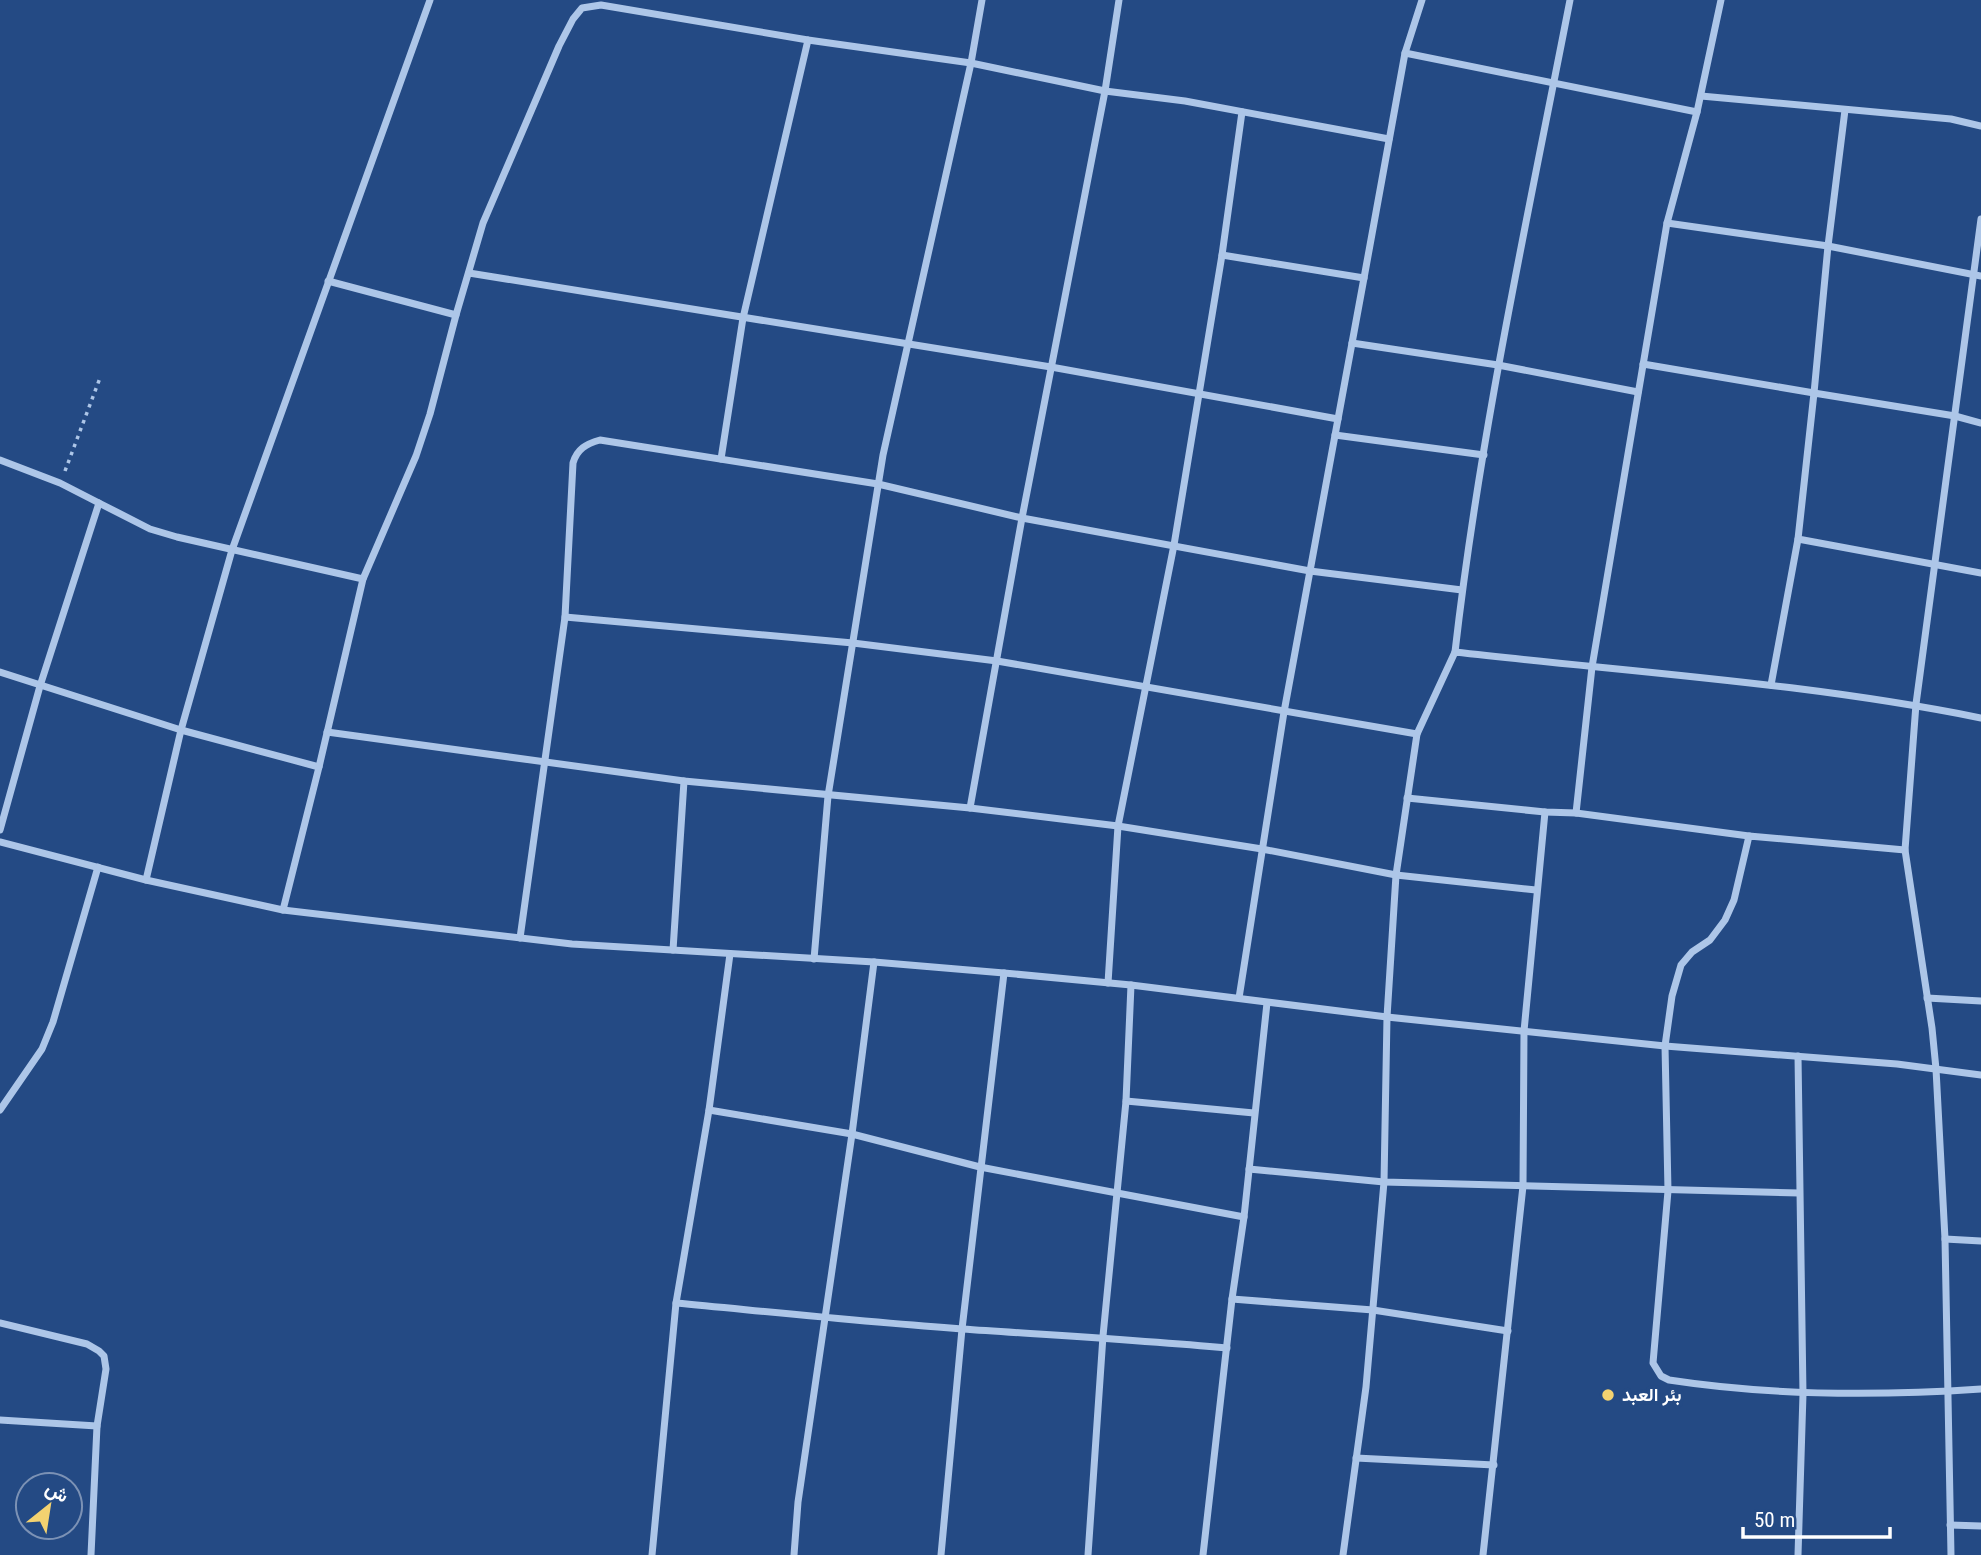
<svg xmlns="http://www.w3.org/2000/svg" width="1981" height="1555" font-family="'Roboto Condensed',Vazirmatn,sans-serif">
	<rect width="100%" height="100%" fill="#244a84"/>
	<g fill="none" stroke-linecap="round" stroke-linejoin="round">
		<path stroke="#adc6e8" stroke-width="3.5" stroke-dasharray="3.5 5" stroke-linecap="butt" d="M65,471l35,-93"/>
		<g stroke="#adc6e8" stroke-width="7">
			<path d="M1405,53l292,59"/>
			<path d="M1701,96l250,23 30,7"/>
			<path d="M1667,223l161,23 153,30"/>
			<path d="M1222,255l142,23 -80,434 -45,286"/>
			<path d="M469,273l582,94 287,52"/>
			<path d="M1364,278l41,-225 17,-53"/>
			<path d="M328,281l128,34"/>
			<path d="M1352,343l146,22 140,27"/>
			<path d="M1643,364l171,29 14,-147 17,-136"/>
			<path d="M1981,423l-26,-7 -141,-23 -16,146 183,34"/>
			<path d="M1335,435l149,20"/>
			<path d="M721,459l22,-141 65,-278"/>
			<path d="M0,460l60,23 39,20 -59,183 -40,144"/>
			<path d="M99,503l51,26 27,8 186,42"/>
			<path d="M565,617l288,26 144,18 420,73"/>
			<path d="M1455,652c25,-219 73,-436 115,-652"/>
			<path d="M0,672l181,58 138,37 -36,143"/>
			<path d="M1771,685l27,-146"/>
			<path d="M327,732l357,49 286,27 148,18 144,23 134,26 140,15"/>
			<path d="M319,767l44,-188 53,-123 14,-42 26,-99 27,-92 76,-177 14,-27 9,-11 19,-3 207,35 163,23 134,28 80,10 204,38"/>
			<path d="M1407,798l138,14 31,1 173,23"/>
			<path d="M970,808l52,-290 83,-427 14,-91"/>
			<path d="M1576,813l16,-146 75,-444 30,-111 24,-112"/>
			<path d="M0,842l146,38 137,30 289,34 302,18 130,11 127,12 256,32 278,29 232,18 84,11"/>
			<path d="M1905,850l-156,-14 -15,64 -9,20 -15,20 -18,12 -11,13 -9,31 -7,50 3,145 -15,172 8,13 8,4c104,16 208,16 312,9"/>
			<path d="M146,880l35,-150 51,-180 198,-550"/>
			<path d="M520,938l45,-321 8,-154c4,-14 13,-19 27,-23l278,44 144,34 288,53 152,19"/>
			<path d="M673,950l11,-169"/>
			<path d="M814,959l14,-163 55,-341 88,-392 11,-63"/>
			<path d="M1108,983l10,-157 56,-281 48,-290 20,-143"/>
			<path d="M1927,998l54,3"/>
			<path d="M1126,1101l128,12"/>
			<path d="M0,1110l42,-61 11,-27 45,-155"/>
			<path d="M709,1110l143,24 128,33 264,50"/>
			<path d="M1249,1169l135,13 415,11"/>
			<path d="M1945,1239l36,2"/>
			<path d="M1232,1299l141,11 135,21"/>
			<path d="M676,1303c95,9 190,19 286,26 88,6 177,11 265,19"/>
			<path d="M0,1323l87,21 12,7 5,5 2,13 -9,57 -6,129"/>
			<path d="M0,1420l97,6"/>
			<path d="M1356,1458l138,7"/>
			<path d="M1950,1525l31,1"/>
			<path d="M652,1555l24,-252 33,-193 21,-156"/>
			<path d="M794,1555l4,-53 54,-368 22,-172"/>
			<path d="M941,1555l21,-226 42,-356"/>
			<path d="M1088,1555l15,-219 23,-235 5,-116"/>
			<path d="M1203,1555l29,-256 12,-82 23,-214"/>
			<path d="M1343,1555l23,-168 18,-205 3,-165 9,-142 21,-141 38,-82c175,20 353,31 526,66"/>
			<path d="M1483,1555l40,-369 1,-155 21,-219"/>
			<path d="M1798,1555l5,-161 -5,-338"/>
			<path d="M1951,1555l-6,-316 -9,-170 -4,-41 -27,-178 11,-146 65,-485"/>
		</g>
	</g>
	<circle fill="#f3d270" stroke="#244a84" stroke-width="2.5" cx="1608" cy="1395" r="7"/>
	<g text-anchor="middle" stroke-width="7" stroke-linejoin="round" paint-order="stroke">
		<g font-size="18" font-weight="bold" fill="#fff" stroke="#244a84" text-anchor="start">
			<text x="1622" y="1401">بئر العبد</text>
		</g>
	</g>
	<g transform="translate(49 1506) rotate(30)"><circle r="33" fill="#244a84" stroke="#7c92b5" stroke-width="2"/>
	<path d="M0-5L12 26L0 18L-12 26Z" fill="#f3d270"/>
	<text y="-10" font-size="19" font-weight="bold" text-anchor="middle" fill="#ffffff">ش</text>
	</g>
	<path d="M1743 1527v10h147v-10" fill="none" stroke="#ffffff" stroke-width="3.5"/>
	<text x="1754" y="1527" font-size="21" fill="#ffffff" stroke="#244a84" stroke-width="5" paint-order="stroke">50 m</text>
</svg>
